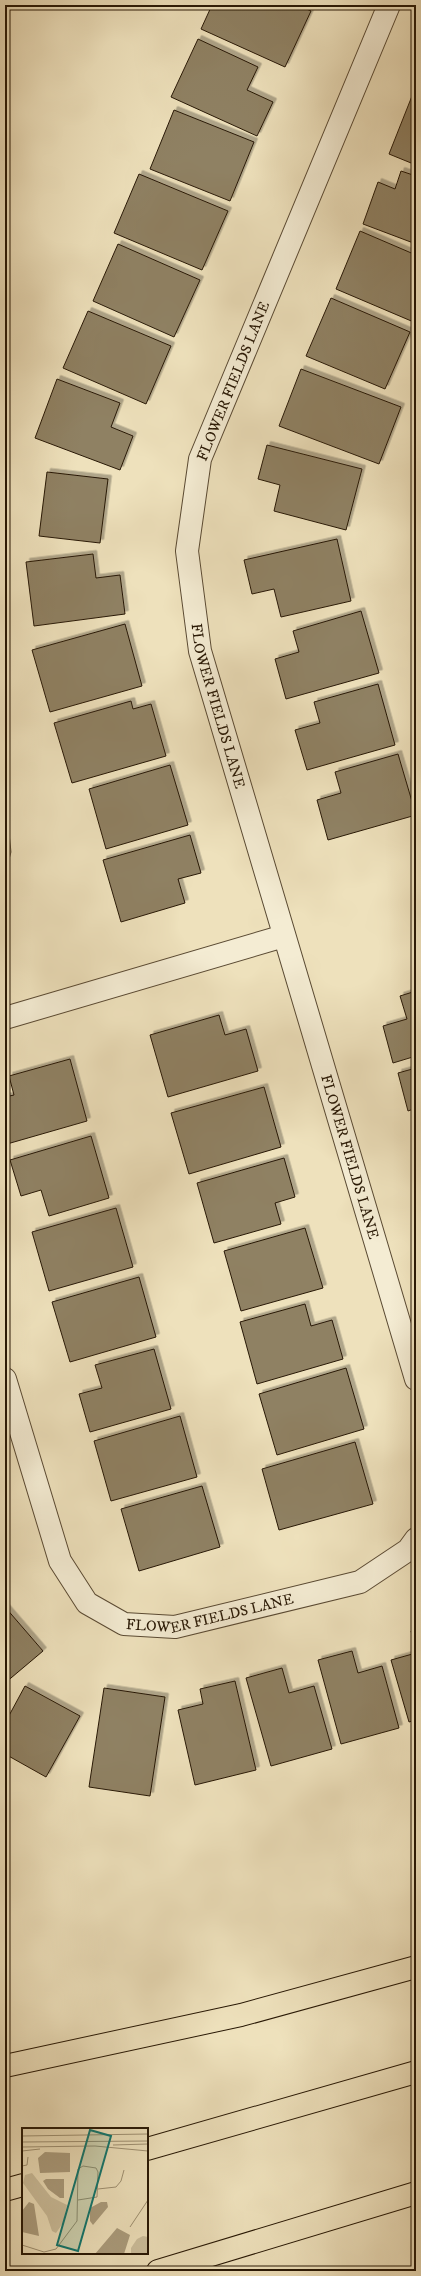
<svg xmlns="http://www.w3.org/2000/svg" width="421" height="2276" font-family="'IM FELL DW Pica',serif">
	<defs>
		<filter id="shadow"><feDropShadow dx="3.5" dy="-3.5" stdDeviation="0" flood-color="#0004"/></filter>
	</defs>
	<rect width="100%" height="100%" fill="#eee1bc"/>
	<filter id="stains"><feTurbulence type="fractalNoise" baseFrequency=".005" numOctaves="4"/><feColorMatrix values="0 0 0 0 .2 0 0 0 0 .09 0 0 0 0 .02 0 0 0 .5 -.17"/></filter>
	<radialGradient id="worn" r=".72"><stop offset=".6" stop-color="#630" stop-opacity="0"/><stop offset="1" stop-color="#630" stop-opacity=".3"/></radialGradient>
	<path fill="#ab9d7e" stroke="#77684e" d="M5,796l6,56 -6,22z"/>
	<g fill="#8f8164" stroke="#281805" filter="url(#shadow)">
		<path d="M212,5h86l13,6 -26,56 -84,-38z"/>
		<path d="M198,39l60,28 -11,23 26,12 -16,34 -86,-39z"/>
		<path d="M412,96l4,1v68l-27,-11z"/>
		<path d="M174,110l80,32 -24,59 -80,-32z"/>
		<path d="M401,171l15,5v68l-53,-20 15,-42 17,7z"/>
		<path d="M139,174l89,37 -26,59 -88,-37z"/>
		<path d="M360,231l56,24v68l-80,-34z"/>
		<path d="M118,244l82,36 -26,57 -81,-36z"/>
		<path d="M331,298l79,34 -25,57 -79,-33z"/>
		<path d="M88,311l83,35 -25,58 -83,-36z"/>
		<path d="M301,369l100,38 -22,57 -100,-38z"/>
		<path d="M57,379l63,24 -9,24 22,9 -13,34 -85,-32z"/>
		<path d="M267,445l95,24 -16,61 -72,-19 6,-26 -22,-6z"/>
		<path d="M47,472l61,7 -8,64 -61,-7z"/>
		<path d="M337,539l14,62 -70,16 -7,-28 -22,5 -8,-34z"/>
		<path d="M93,554l3,24 24,-3 5,39 -91,12 -8,-64z"/>
		<path d="M361,611l18,62 -93,26 -11,-40 24,-7 -6,-21z"/>
		<path d="M125,624l17,62 -92,26 -18,-62z"/>
		<path d="M378,684l17,61 -88,25 -12,-40 25,-7 -6,-21z"/>
		<path d="M131,701l2,8 18,-5 15,52 -94,27 -18,-60z"/>
		<path d="M398,754l18,61 -88,25 -11,-40 24,-7 -6,-21z"/>
		<path d="M170,765l18,60 -82,24 -17,-60z"/>
		<path d="M190,835l11,38 -23,6 7,24 -64,19 -18,-62z"/>
		<path d="M416,991v65l-23,7 -10,-37 24,-7 -7,-23z"/>
		<path d="M219,1015l6,20 21,-6 12,42 -90,26 -18,-62z"/>
		<path d="M70,1059l17,62 -80,23 -2,-7v-40l9,-2 -5,-19z"/>
		<path d="M416,1068v40l-8,3 -10,-38z"/>
		<path d="M264,1087l17,60 -92,27 -18,-61z"/>
		<path d="M91,1136l18,62 -60,18 -8,-26 -20,6 -11,-36z"/>
		<path d="M284,1158l11,39 -20,6 6,21 -67,19 -17,-60z"/>
		<path d="M116,1208l17,59 -84,24 -17,-59z"/>
		<path d="M305,1228l18,60 -82,23 -17,-60z"/>
		<path d="M139,1277l17,60 -86,25 -18,-60z"/>
		<path d="M305,1304l6,22 21,-6 11,39 -86,25 -17,-62z"/>
		<path d="M154,1349l17,60 -81,23 -11,-38 23,-6 -7,-23z"/>
		<path d="M346,1368l18,61 -87,26 -18,-61z"/>
		<path d="M180,1416l17,61 -86,24 -17,-60z"/>
		<path d="M355,1442l18,62 -94,26 -17,-61z"/>
		<path d="M202,1486l18,61 -81,24 -18,-62z"/>
		<path d="M5,1607l38,44 -38,32z"/>
		<path d="M416,1630v19l-5,-18z"/>
		<path d="M352,1651l6,22 24,-7 17,62 -58,16 -23,-84z"/>
		<path d="M416,1653v67l-7,2 -18,-62z"/>
		<path d="M282,1668l7,25 25,-7 18,63 -61,17 -25,-88z"/>
		<path d="M235,1681l21,89 -61,15 -17,-75 25,-6 -3,-15z"/>
		<path d="M25,1686l55,30 -34,61 -41,-23v-31z"/>
		<path d="M104,1688l61,9 -15,99 -61,-9z"/>
	</g>
	<g fill="none" stroke-linecap="round" stroke-linejoin="round">
		<defs>
			<g id="street">
				<path id="s1" d="M389,5l-189,454 -13,92 13,100 216,728"/>
				<path d="M5,1018l279,-82"/>
				<path id="s2" d="M5,1379l55,182 27,42 37,21 51,3 185,-45 48,-32 8,-11"/>
			</g>
			<g id="highway">
				<path d="M5,2066l236,-51 175,-48"/>
				<path d="M147,2149l269,-77"/>
				<path d="M5,2190l18,-5"/>
				<path d="M158,2271l258,-78"/>
			</g>
		</defs>
		<use href="#street" stroke="#5a4a33" stroke-width="24"/>
		<use href="#highway" stroke="#281805" stroke-width="24"/>
		<use href="#street" stroke="#f4ecd3" stroke-width="22"/>
		<use href="#highway" stroke="#eee1bc" stroke-width="22"/>
	</g>
	<g text-anchor="middle" stroke-width="4" stroke-linejoin="round" paint-order="stroke">
		<g font-size="15" fill="#281805" stroke="#f4ecd3">
			<text transform="translate(233 381) rotate(-68)" y="5">FLOWER FIELDS LANE</text>
			<text dy="5" stroke="none"><textPath href="#s1" startOffset="743">FLOWER FIELDS LANE</textPath></text>
			<text dy="5" stroke="none"><textPath href="#s1" startOffset="1213">FLOWER FIELDS LANE</textPath></text>
			<text dy="5" stroke="none"><textPath href="#s2" startOffset="370">FLOWER FIELDS LANE</textPath></text>
		</g>
	</g>
	<g transform="translate(22 2128)">
		<rect width="126" height="126" fill="#eee1bc"/>
		<path d="M10,45l19,24 16,8 -4,18 -7,10 -4,-2 -5,-15 -24,-33 2,-8zM121,108l5,1v17h-17v-6l6,-9z" fill="#ccbf9d"/>
		<path d="M23,24l25,1v19l-30,1 -2,-15zM24,51h18v19h-4l-12,-9 -5,-8zM7,74l5,2 5,32 -17,-4v-21zM79,74h6l1,5 -15,18 -3,-4v-13zM95,100l13,7 -6,19h-29z" fill="#ab9d7e"/>
		<path fill="none" stroke="#9f9173" stroke-width="1" d="M0,8l126,-2M0,14l126,-1M91,17l35,-1M0,19l73,-1 53,5M0,23l18,-2M0,38l5,-1 1,-8M76,61l18,-2 5,-6 3,-11M108,99l18,-27M0,117l22,7 12,-3 21,-28 1,-52 5,-3 13,2 2,4 -1,25 -19,3"/>
		<path fill="#0f766e" fill-opacity="0.15" stroke="#0f766e" stroke-width="2" d="M68,2l21,6 -33,115 -21,-6z"/>
		<rect width="126" height="126" fill="none" stroke="#281805" stroke-width="2"/>
	</g>
	<rect width="421" height="2276" fill="none" stroke="#eee1bc" stroke-width="20"/>
	<rect x="6" y="6" width="409" height="2264" fill="none" stroke="#281805" stroke-width="2"/>
	<rect x="10" y="10" width="401" height="2256" fill="none" stroke="#281805"/>
	<rect width="100%" height="100%" filter="url(#stains)"/>
	<rect width="100%" height="100%" fill="url(#worn)"/>
</svg>
